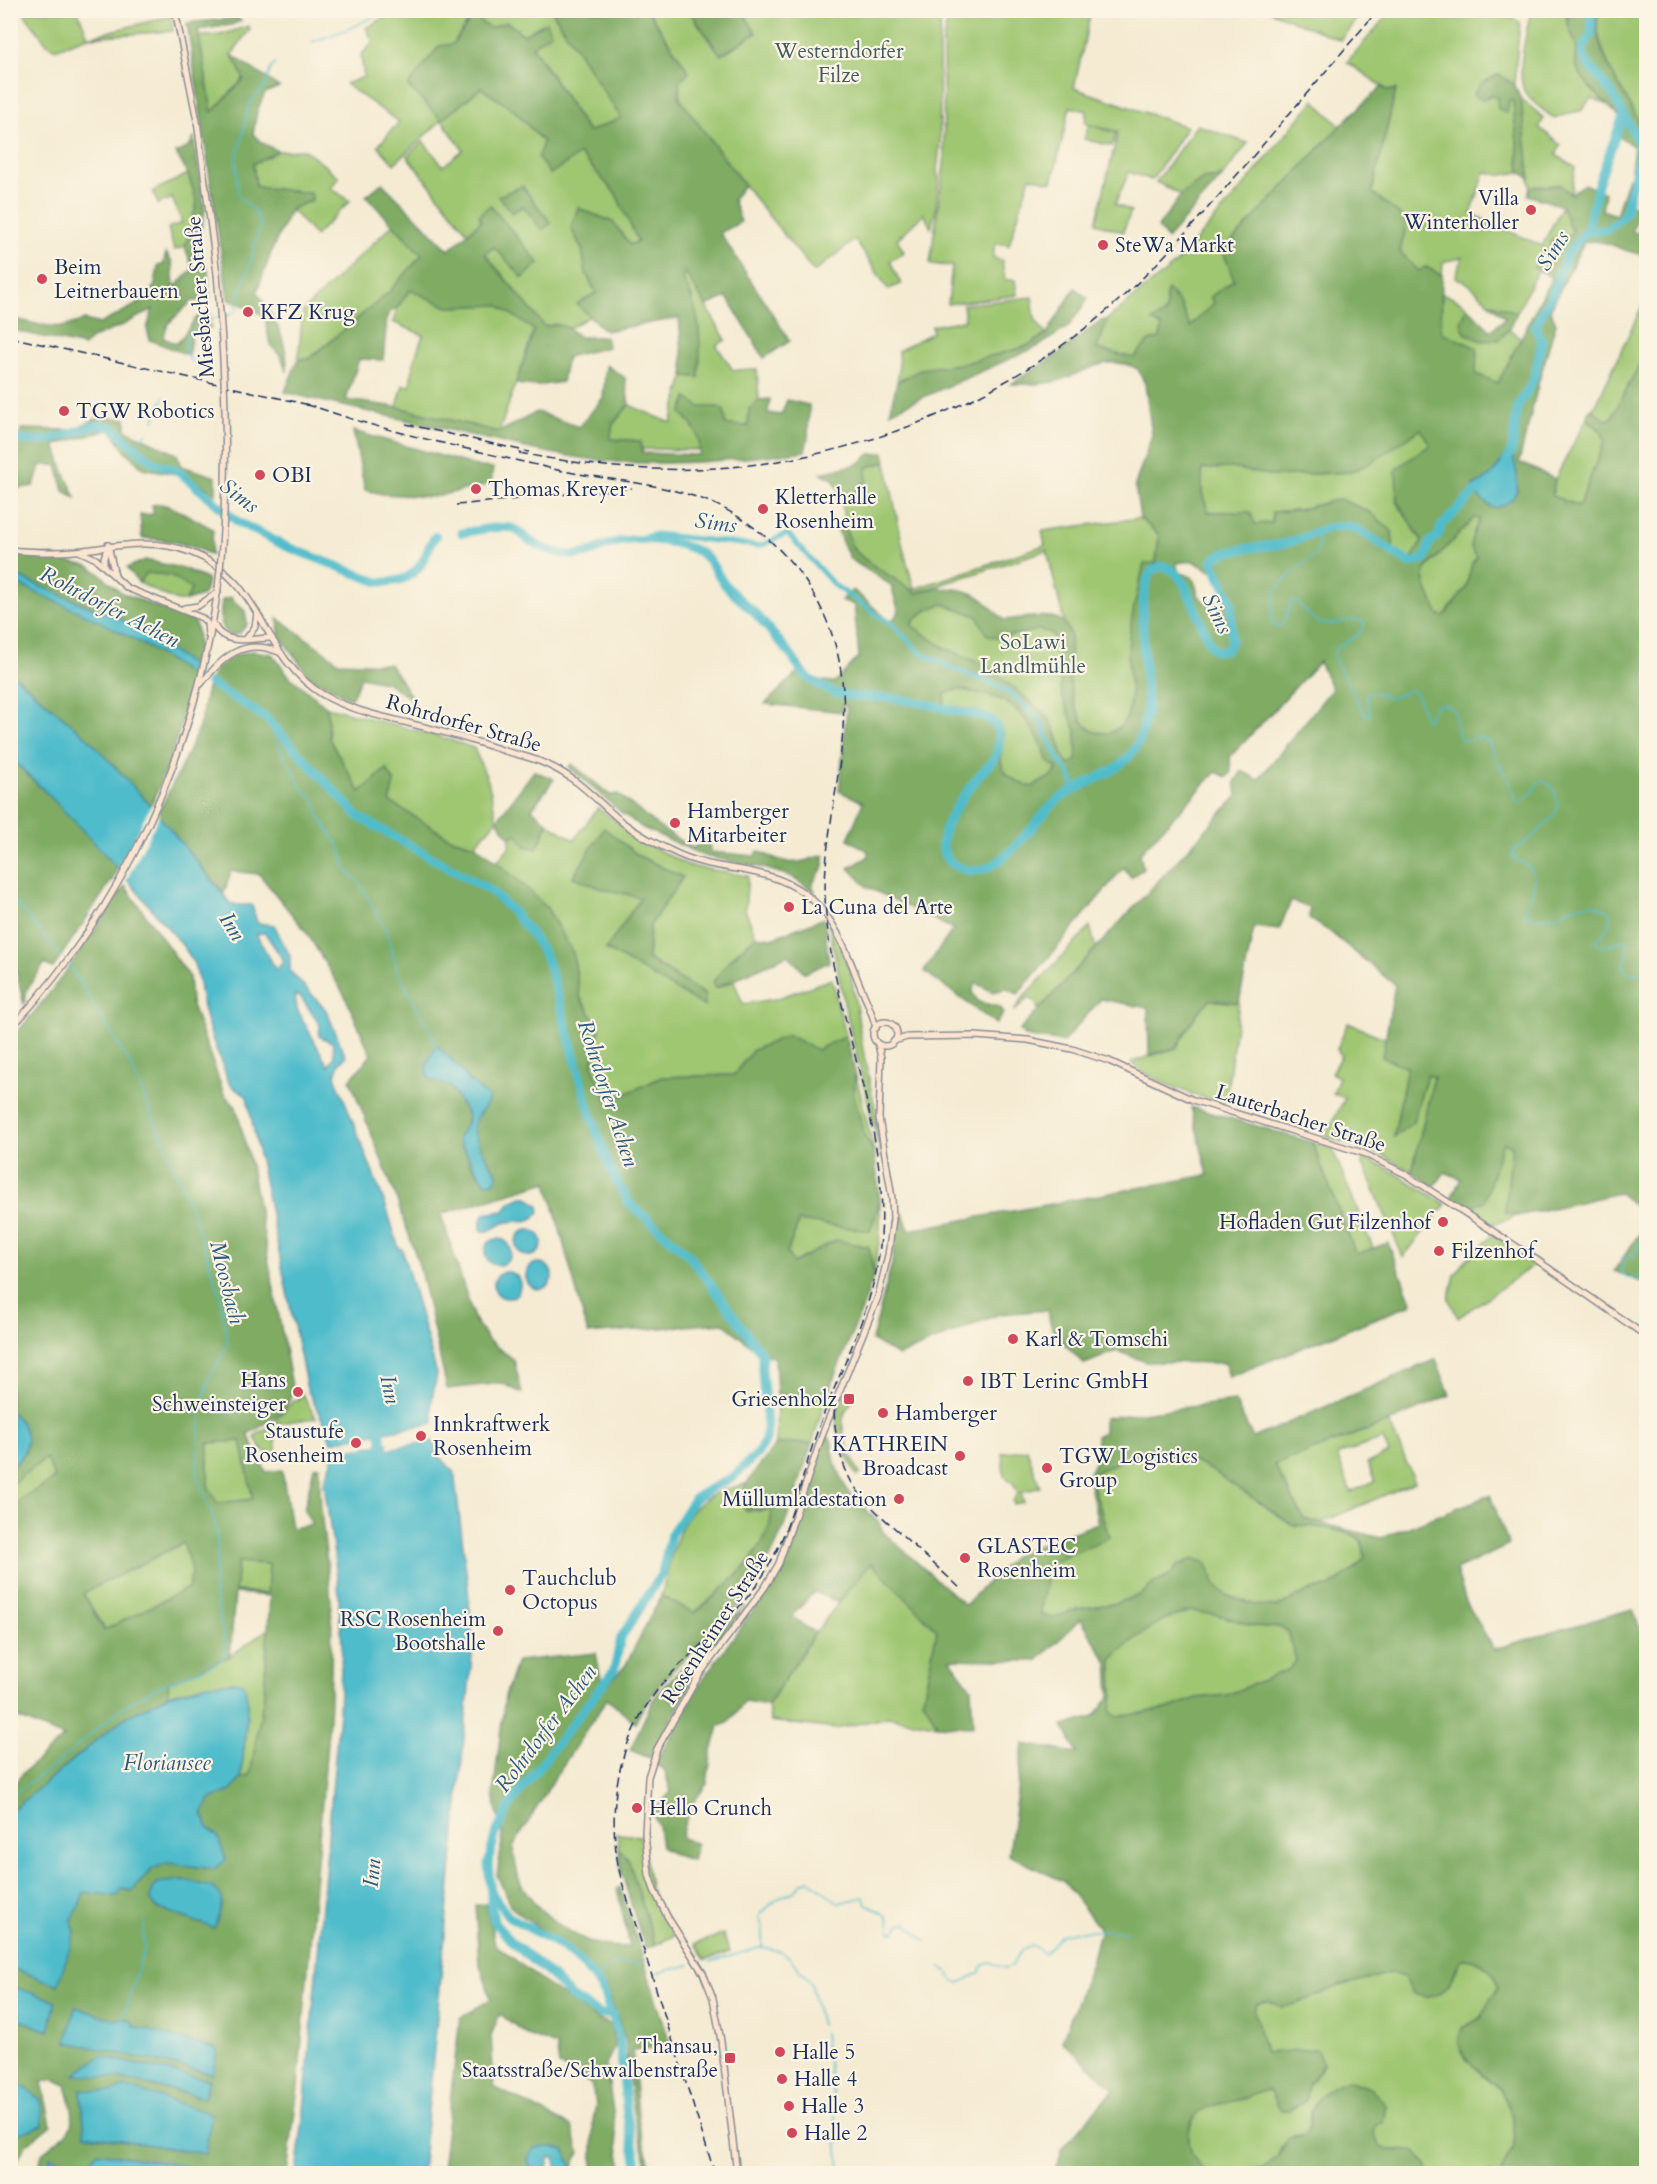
<svg xmlns="http://www.w3.org/2000/svg" width="1657" height="2184" font-family="Cardo,serif">
	<rect width="100%" height="100%" fill="#fcf5e5"/>
	<filter id="ink" filterUnits="userSpaceOnUse"><feTurbulence type="fractalNoise" baseFrequency=".0167" numOctaves="2"/><feDisplacementMap in="SourceGraphic" scale="12" xChannelSelector="R" yChannelSelector="G"/><feConvolveMatrix kernelMatrix="1 2 1 2 8 2 1 2 1" color-interpolation-filters="sRGB"/></filter>
	<filter id="wash" filterUnits="userSpaceOnUse"><feTurbulence type="fractalNoise" baseFrequency=".008" numOctaves="4" result="noise"/><feDisplacementMap in="SourceGraphic" scale="24" xChannelSelector="R" yChannelSelector="G"/><feGaussianBlur stdDeviation="1.35" result="paint"/><feColorMatrix in="noise" values="0 0 0 0 0 0 0 0 0 0 0 0 0 0 0 0 0 1.4 0 .05"/><feComposite in="paint" operator="in"/></filter>
	<g filter="url(#wash)">
		<rect width="100%" height="100%" fill="#f5ebd3"/>
		<g fill="#9fc671" stroke="#5d7a68" stroke-width="1.5" fill-rule="evenodd">
			<path d="M454,10l98,1 70,107 -34,14 -56,-87 -8,-10 -17,-13 -18,6 -17,-12 -19,28 28,44 34,23 28,31 7,32 30,-20 36,40 22,47 -8,4 -17,-23 -35,-14 -7,20 11,21 4,24 10,20 -19,11 13,12 -20,12 -16,-4 -9,3 -60,-73 9,-7 29,30 15,-13 -48,-59 -9,15 -13,13 -61,-77 16,-15 20,25 20,-16 -21,-30 -48,44 -16,-18 21,-24 -54,-38 19,-7 -3,-22 12,-13 -7,-14 29,-17h51l5,2z"/>
			<path d="M22,11h56l10,26 83,-21 2,15 -85,6 -33,12 -8,-5z"/>
			<path d="M648,11h41l32,44 35,-22 -14,-22h200l-3,29 1,102 -3,30 2,6 -3,31 -5,19 -7,-14 -27,25 7,13 -14,9 11,23 -13,5 -33,-49 -41,32 -70,-87 -64,-86 -1,-18 10,-9z"/>
			<path d="M950,11h141l-17,77 113,39 -35,53 -23,-8 -14,32 16,7 -8,21 -27,-9 22,-91 -28,-7 26,8 -4,13 -28,-7 5,-14 -4,-2 2,-12 -17,-4 -18,75 -22,-5 -21,68 -14,-2 -2,15 9,2 3,20h10l2,15 -69,9 4,-38 -22,-2 14,-99 -1,-126z"/>
			<path d="M1270,11h93l-23,29z"/>
			<path d="M1391,11h105l24,11 -6,63 -15,-11 -8,21 7,3 1,5 8,9 2,-12 4,1 7,71 -19,3 -16,-3 -14,42 71,32 20,-40 6,18 5,7 -21,22 -17,14 3,3 -21,42 -28,-9 -20,-19 -14,-7 8,-20 -20,5 -1,13 -16,-8 -7,5 -19,-20 7,-31 -35,-29 24,-103 -7,2 -42,-29z"/>
			<path d="M1531,11h38l-3,8 11,29 -1,17 16,26 11,8 3,5 -15,-6 -10,13 -8,1 -18,7c-10,-8 -21,-15 -29,-25 -12,-16 1,-64 5,-83z"/>
			<path d="M1599,11h47v127c-14,-28 -58,-97 -47,-127z"/>
			<path d="M249,26l1,4 -7,8 -11,17 12,23 -32,34 -13,-76 21,-1z"/>
			<path d="M1521,99l23,19 -5,9 22,18 -5,10 19,12 -4,27 -11,-9 -30,2z"/>
			<path d="M1314,100l26,26 -117,125 11,29 -23,17 3,6 -25,24 -8,-22 -15,-10v18l-6,25 -11,3 -15,17 -38,-9 12,-30 68,-56 67,-76z"/>
			<path d="M1197,125l51,18 -26,34 -19,2 -22,16 -25,-13z"/>
			<path d="M305,150l34,27 -8,11 19,13 -35,35 -24,-27 21,-9 -1,-7 -55,-6 -3,-23 25,-13z"/>
			<path d="M188,174l9,28 -12,45 -11,3 -6,-22 14,-5 -10,-25 -14,6 -5,-13z"/>
			<path d="M393,224l29,31 -33,37 -80,67h-11l5,-48z"/>
			<path d="M685,271l41,69 -10,5 17,25 24,-1 2,31 -10,9 -1,17 -22,-1 -8,-18h-18l-18,6c9,9 19,23 18,37l-59,-1 -2,-8 -29,-2 3,-15 16,-19 42,18 13,-47 15,1 -7,-81 -10,-18z"/>
			<path d="M410,289l38,18 50,-2 36,25 -35,102 -102,-25 6,-22 7,1 3,-22 10,-29 -30,-13 4,-14z"/>
			<path d="M1442,293l19,9 6,5 -6,16 37,17 11,-11 12,9 -23,46 -22,-10 -35,-42z"/>
			<path d="M1032,297l3,22 11,16 -21,12 -59,16 -44,6 -25,13 2,-13 -1,-18 34,-18v-7l33,-6 -2,-15z"/>
			<path d="M1646,297v55l-35,67 -5,1 -14,-11 4,-4z"/>
			<path d="M1587,418l15,14 3,9 -26,65 -27,-10 3,-17z"/>
			<path d="M1421,429l9,16 -33,57 25,39 -12,21 -16,-8 -54,-55 -42,11 -26,2v11l-17,1 -6,-12h-41l-6,-19v-24l30,-1 42,8 77,-4 19,-9z"/>
			<path d="M886,462l17,86 11,41 131,-44 -3,-14 98,-13 19,17 -3,28 -28,93 4,35 -5,26 -5,8 -12,8 -16,-1 -10,-8 -11,-23 -4,-25 1,-42 -6,-12 -17,-72 -131,43c-19,-12 -58,-31 -67,-52 -6,-13 -6,-27 -7,-42h16l-2,-11 12,-21z"/>
			<path d="M1474,518l6,1 -7,14 4,24 -8,18 -3,13 -22,28 -5,-1c-6,-13 -18,-31 -14,-45z"/>
			<path d="M147,573l23,2 22,14 -6,12h-9l-38,-18z"/>
			<path d="M943,604l34,12 19,22 43,-8 11,2 6,8 6,56 14,34 1,30 -9,5 -5,-9 -8,-26 -65,-62 -45,-20 -34,-22c6,-11 19,-19 32,-22z"/>
			<path d="M958,689c37,7 55,9 76,42 6,11 11,19 14,31l9,6 -3,7 -22,12 -12,-4 -16,-10 -4,-8 2,-24 -8,-23 -9,-4 -41,-9 1,-11z"/>
			<path d="M327,707l114,30 33,11 14,33 9,39 -22,25 -27,-8 -59,-35 5,-21 -34,11 -31,-53z"/>
			<path d="M598,808l51,37 41,21 58,10 -3,34 11,26 -20,17 -23,29 3,6 18,-7 9,23 32,-5 57,-20 14,57 -29,14h-64l-19,25 -72,2 -54,25 -16,-36 8,-37 -20,-32 -7,-44 -76,-91 13,-16v-8l6,-4 11,12 10,3 11,-26 26,17zM604,829l35,27 43,21 -32,48 -2,35 57,35 -99,-45 35,-53 -40,-9 -28,-11z"/>
			<path d="M829,925l9,14 13,35 13,82 11,51 7,52 -37,-152z"/>
			<path d="M1090,927l6,21 -58,62 -2,-7 -7,-6 -15,15 7,-12z"/>
			<path d="M1210,1000l29,3 -13,95 -4,6c-28,-10 -70,-21 -91,-42l45,-14 21,-35z"/>
			<path d="M1348,1023l38,16 -3,18 24,9 -13,70 19,-14 14,-48 7,2 -22,96 -28,-16 -59,-20 20,-38 -12,-5 6,-16 -8,-4 10,-17 -4,-7z"/>
			<path d="M855,1072l19,79 -9,-14 -11,-40z"/>
			<path d="M1503,1141l9,5 -7,66 12,4 -22,8 -29,-16 18,-6z"/>
			<path d="M1312,1142l20,6 41,100 -17,7z"/>
			<path d="M1365,1158l22,10 59,36 -43,53 -39,-91h-2v-6z"/>
			<path d="M880,1201v35l-6,38 -6,-27 -32,-6 -43,22 -6,-10 12,-32 71,10z"/>
			<path d="M1493,1235l44,28 -79,55 -9,-19 6,-24 12,-16z"/>
			<path d="M301,1392l15,26 -42,6v-2l20,-22h5l-1,-5z"/>
			<path d="M828,1392l-16,51 -36,1 1,-50 33,2z"/>
			<path d="M845,1395l9,4c-4,5 -8,10 -10,16 -6,19 8,42 16,59l-3,2c-9,-18 -24,-42 -20,-63 1,-6 6,-13 8,-18z"/>
			<path d="M1389,1422l26,60 -95,41 -16,-4 -30,-55zM1383,1439l6,14 -22,10 8,18 -24,11 -14,-37z"/>
			<path d="M273,1425l4,29 -14,-3 -9,-15z"/>
			<path d="M242,1441l11,59 -36,3 -9,-17v-43z"/>
			<path d="M1027,1449l13,38 -19,6 3,9 -10,2 -1,-3 5,-8 -5,-10 -9,-7 -2,-23z"/>
			<path d="M1157,1455l30,3 27,14 79,53c13,0 51,5 62,11 8,5 9,14 10,22l-10,11 -27,18 -14,2 -38,18 -21,-2 -29,-10 -10,-9 -3,-10 -35,-11 -7,9 -15,8 -16,13 -23,8 -39,6 -25,9 -12,-3c-1,-17 6,-32 8,-49 18,-15 41,-16 60,-29l-17,-55 1,-9 28,-12z"/>
			<path d="M46,1458l9,21 -44,27v-22z"/>
			<path d="M747,1483l-6,15 17,13 14,-1c-1,7 -2,16 -5,23 -14,33 -46,57 -73,80l-33,-17c11,-38 14,-85 55,-103 9,-4 21,-6 31,-10z"/>
			<path d="M183,1543c5,16 12,30 5,45l-83,42 -22,-37z"/>
			<path d="M238,1562l32,2 -3,30 -32,-3z"/>
			<path d="M871,1562l66,68 -14,69 14,26 -49,-8 -52,12 -66,-8 -2,-16 47,-72z"/>
			<path d="M1191,1611l31,5 25,8 17,4 15,-1 9,4 8,29 -6,9 -63,27 -30,2 -31,11 -49,8 -6,-5 1,-54 21,-18 30,-20z"/>
			<path d="M268,1629l-4,66 -14,81 -9,2 7,-75 -40,-19 -39,11 -1,-12 62,-27z"/>
			<path d="M617,1834l25,2 8,52 24,48 -19,9 -26,-84 -10,-13z"/>
			<path d="M723,1934l7,18 -25,8 -10,-16z"/>
			<path d="M1465,1959l8,1 16,9 7,9 2,8 -17,32 -19,10 20,47 19,15 12,28 1,29 -15,26h-71l-2,-8 -12,-14 -27,-1 -8,-3 -5,-15 2,-7 -59,-25 -6,11 -3,20 -5,4 -10,1 -12,11 -4,11 -12,10 -29,5 -32,-1c-4,-6 -10,-12 -13,-19 -7,-15 0,-37 14,-46 11,-7 25,-5 37,-8 9,-3 17,-7 27,-9l6,6 2,9 28,-4 4,-17 14,-20 -59,-11 -10,-43 3,-7 12,-2 13,6 14,-3 43,-18 52,-13 13,4 10,17 39,-16 7,-17z"/>
		</g>
		<g fill="#7fab63" stroke="#4d6d60" stroke-width="1.5" fill-rule="evenodd">
			<path d="M552,11h96l41,61 -10,9 1,18 64,86 -11,15 8,22 -21,11 70,108 -26,17 -37,-61 -21,9 -21,-34 -3,6c20,35 19,60 17,99l-15,-1 -5,-58 -74,13 -28,-27 19,-11 -10,-20 -4,-24 -11,-21 7,-20 35,14 17,23 8,-3 -22,-48 -36,-40 -30,20 -12,-16 5,-16 -28,-31 -34,-23 -39,32 -34,-34 31,-40 14,-2 20,-28 16,12 18,-6 17,13 22,-13 5,11 -19,13 56,86 33,-14z"/>
			<path d="M689,11h53l14,22 -35,22z"/>
			<path d="M1569,11h30c-13,35 35,93 47,125 4,13 1,34 0,47l-15,-13 3,-23 -19,-14 6,-15c-12,-11 -42,-39 -45,-53 -1,-6 2,-13 0,-19 -3,-14 -12,-20 -7,-35z"/>
			<path d="M238,18l3,3 -10,4 -33,5 14,82 32,-33 -12,-24 47,32 -14,6 -8,18 -4,23 9,9 16,8 -25,13 3,23 55,6 1,7 -21,9 -19,41 -15,42c17,26 31,47 30,80l-6,-16 -11,-11 -5,-28c-12,-9 -24,-12 -37,-18l-41,-276z"/>
			<path d="M1499,74l15,11 7,14 9,79 -10,-6 -7,-71 -4,-1 -2,12 -9,-3 -1,-11 -6,-3 -9,5 -9,-5 9,-12z"/>
			<path d="M1381,87l8,4 7,-2 -24,103 35,29 -7,31 19,19 6,-4 17,8 -1,57 36,16 -1,26 22,9 54,-106 -18,-9 10,-17 8,1 -3,-9 5,-6 7,6 12,-12 -5,-7 -6,-18 -34,-11 2,-8 30,-2 11,9 13,-10 21,9 -3,17 14,5 12,-38 8,6 -6,21 10,6 -8,21 4,2 10,-3v13l-6,11c-19,-3 -34,-16 -56,-12l-34,68 6,13 -16,54 -21,85 36,17 -3,17 27,10 26,-65 -3,-9 -15,-14 1,-6 4,-3 14,11 5,-1 35,-67v863l-27,-22 -102,23 -12,-4 7,-66 -9,-4 -19,60 -18,6 -15,-10 10,-19 -16,-7 -11,15 -22,-15 22,-95 -7,-2 -14,47 -19,15 13,-70 -25,-10 13,-72 -66,-54 -20,-13 1,-10 -19,-7 -12,29 -25,-3 -15,76 -29,-3 -13,13 -21,35 -27,7 -1,-47 -47,-9 -38,43 -39,-6 -4,-6 217,-234 -2,-14 7,-11 16,9 74,-91 -13,-27 -89,95 1,16 -4,4 -11,-5 -76,81 3,15 -12,10 -7,-11 -106,127 -11,-5 -15,3 -16,-9 -4,9 6,10 22,5 4,6 -8,11 -72,-53 29,-42 -86,-42 -18,-19 19,-11v-6l-20,-12 15,-37 -24,-11 8,-85h-4l-1,6 -77,-8 33,-32 24,9 13,1 24,-25 -5,-52 -13,-5 12,-10 38,32 8,-10 -8,-27 -41,-26 -16,-35 6,-3 3,1 10,27 15,13 48,31c16,-7 41,-6 58,1 10,4 21,18 30,26 14,-1 48,-8 58,1 15,12 5,40 7,57 1,14 5,26 11,39 5,10 14,17 25,16 8,0 15,-5 19,-11 13,-21 3,-46 4,-68 1,-31 9,-60 16,-90l12,-1 3,-28 -19,-17 -5,-33 17,-50 -7,-51 -7,-15c-32,-16 -49,2 -80,12 -14,4 -32,3 -47,3l47,-30 41,-32 9,-3 -11,30 37,9 15,-17 11,-3 2,-11 -10,-6 14,-8v-18l2,-5 13,15 9,22 24,-24 -4,-6 24,-17 -11,-29 117,-125zM1421,429l9,16 -34,24 1,32 25,40 -12,21 -16,-8 -2,-23 -22,-19 -30,-13 -42,11 -26,2v11l-17,1 -5,-12h-42l-6,-19v-24l30,-1 42,8 77,-4 19,-9zM1506,454l11,18v20c-24,23 -26,20 -44,-6 17,-6 24,-17 33,-32zM1474,518l6,1c-5,14 -16,25 -3,38l-5,6 -6,25 -22,28 -5,-1c-6,-13 -18,-31 -14,-45zM1193,561l20,11 12,22 -2,3 2,5 -12,4c-20,-8 -13,-16 -21,-29l-13,-5 -3,-9zM943,604l34,12 10,19 9,3 43,-8 11,2 6,8 6,56 14,34 1,30 -9,5 -5,-9 -8,-26 -8,-14 -57,-48 -45,-20 -34,-23c6,-11 20,-18 32,-21zM958,689c37,7 55,9 76,42 6,11 11,19 14,31l9,6 -3,7 -22,12c-59,-18 -11,-48 -38,-69 -13,-9 -35,-10 -50,-13l1,-11z"/>
			<path d="M194,138l11,73 -9,39 12,19 2,32h-18l-24,23 -5,14 14,6 19,-26 13,-7 1,18 -18,5 -4,21 -38,-15 -3,-11 6,-20 -32,17 -31,13 -6,7 -73,-16v-12l29,7 22,2 23,-7 15,4 43,-23 12,-16 3,-19 5,-1 3,-12 6,9 2,26 19,-19 -8,-22 12,-45 -9,-28 -12,-21 13,-6z"/>
			<path d="M1222,177l-55,62 -9,-12 23,-32 22,-16z"/>
			<path d="M382,183l67,67 32,-29 -2,-6 11,-10 49,58 -16,15 -29,-31 -9,7 60,73c14,-5 24,0 34,10h27l2,10 -41,10 -5,25 -26,4 -20,-2 18,-54 -36,-25 -50,2 -38,-17 -13,18 -6,3 -4,6 -4,43 -24,-1 -13,41 51,7 102,25 38,-20 42,15 24,-29 3,-33 19,13 4,27 -16,19 -3,15 30,2 3,12 56,2c3,-16 -6,-31 -18,-42l6,-15 13,9h18l6,3 2,15 22,1 1,-17 10,-9 11,-1 -2,14 13,2 6,-15 22,5 -1,33 -3,13c-62,8 -123,15 -186,11 -62,-4 -122,-21 -183,-35 -50,-12 -101,-22 -151,-35l13,-33h11l80,-67 33,-37 -56,-59z"/>
			<path d="M522,186l29,37 -9,7 -19,-24 -11,7 -14,-17z"/>
			<path d="M1075,288l13,11 -20,28 -29,19 -149,66 7,-30 25,-13 44,-6 59,-16 21,-12z"/>
			<path d="M1489,303l28,9 -8,17 -11,11 -16,1 -17,-8 -4,-10 6,-16 24,24 14,-13z"/>
			<path d="M100,417l26,2v11l51,24 5,12 34,11v18l-27,-19 -47,-8 -19,-20 -12,-19 -56,16 9,27 12,26 -12,-7 -7,-26h-17l-6,21 -23,3 7,-9 -7,-10v-34l9,-1 1,-6 50,1z"/>
			<path d="M353,431l127,36 13,1 -2,16 -58,13 -50,-3 -18,-4z"/>
			<path d="M884,453l2,9 -18,5 -2,6 1,8 -11,8 2,10h-16l-9,-20 -12,-6 37,-9 12,-10z"/>
			<path d="M161,504c16,3 36,17 52,25l-2,26c-22,-12 -45,-15 -69,-17l-2,-23 14,-1 -2,-9z"/>
			<path d="M10,553l45,3 5,4 28,6 11,7 23,20 72,28c17,37 -27,147 -43,185l-61,-66 -79,-68v-91c61,27 122,52 176,92l4,-8 -59,-41 -121,-50z"/>
			<path d="M145,560l40,9 23,11 -5,16 -17,5 5,-12 -21,-14 -23,-2 -8,10 -12,-15z"/>
			<path d="M230,597l15,14 2,13 -7,9 -10,3c-12,-11 -10,-22 -8,-36z"/>
			<path d="M278,618l61,44 51,2 24,37 -26,-18 -27,-6 -10,22 -42,-23 -30,-41z"/>
			<path d="M252,651l20,3 18,23 37,30 2,32 31,53 26,-23 8,12 -4,21 58,35 27,8 44,36 28,27 26,45 7,44 20,32 -8,37 16,36 54,-25 72,-2 19,-25 35,-15 29,15 29,-14 9,36 -1,25 11,40 9,14 6,50 -10,30 -71,-10 -12,32 6,10 43,-23 33,7 5,27 -9,28 -37,90 -18,4 -33,-2 -2,-36 -19,-8 -33,-27 -135,11 -41,-152 -106,32 33,105 14,21 26,20 8,33 -20,-10 -55,6 -28,-124 -24,-71 -45,-114 21,-25 -26,-59 -38,-63 -48,-59 -28,-3 -7,22 -67,-78c15,-29 30,-58 42,-88 6,-18 4,-37 15,-54 9,-14 22,-19 38,-22zM444,1053l17,16 7,11 21,17c-2,12 -10,13 -14,24 -6,16 15,40 23,55l-4,6 -9,1 -15,-20 -3,-10 -6,-6 7,-32 -17,-28 -25,-22z"/>
			<path d="M10,758l52,50 56,58 -4,11 -61,91 -9,-4 -17,25 -3,16 -10,-44 -3,-6z"/>
			<path d="M572,764l38,31 8,-1 45,36 29,18 12,-6h5l1,10 45,4 3,-5c30,14 35,15 66,4v11l-12,18 3,8 -25,-16 -26,-8 -60,-12 -61,-28 -20,-14 -54,-47z"/>
			<path d="M534,771l20,8 -22,30 16,14 -11,26 -11,-3 -10,-12 -6,4 -13,-18z"/>
			<path d="M604,828l35,28 44,21 -33,48 -2,34 57,36v12l-99,-58 35,-51 -40,-10 -28,-11z"/>
			<path d="M125,886l64,90 2,26 33,92 12,13 14,55 42,224c1,25 -25,37 -44,48l18,38 16,-2 9,58 21,-3 -8,-15 10,-43 6,-1c-2,45 8,92 11,137 2,39 0,77 -2,116l-31,367 -11,87h-86v-4l-103,-17 -13,17 -35,-11 -1,15h-11l4,-20c34,-27 36,-25 24,-68l-12,-6 -12,3 9,43 -26,21 -14,26c0,-10 5,-22 2,-31l2,-6 8,-3 3,-44 -15,-3v-68l38,14 -38,-21v-42l47,17 13,-64 7,-12 6,-17 33,4 5,-7 10,2 20,-22 15,-6 47,6 4,-32 -11,-11 -4,-14 7,-13 20,-8 11,-13 9,-2 14,-81 6,-99 -35,-3 -5,63 -62,27 1,12 -46,24 -112,92v-23l13,-16 40,-35 -53,-22v-209l44,-28 -9,-20 -35,26v-16c15,-14 20,-19 10,-39 -3,-6 -6,-12 -11,-17l1,-373c43,-47 78,-100 114,-153zM241,1441l12,58 -36,4 -9,-17v-43zM183,1543c5,16 12,30 5,45l-84,42 -21,-37zM238,1562l31,2 -2,30 -32,-3zM75,2007l58,19 84,23 -150,-8zM76,2074l133,6v1l-5,16 -87,-19zM81,2089l28,3 96,62 -120,-20z"/>
			<path d="M824,918l5,44 -24,11 -17,-18 -72,33 -3,-6 15,-20 28,-26 16,2z"/>
			<path d="M1191,1107l121,35 44,112 32,-11 24,61 -183,73 -4,-14 -79,-1 -29,-11 -33,13 -31,-32 -6,-22 -48,4 -101,42 -26,-16 20,-77 5,-43 6,-7 6,17 299,-55z"/>
			<path d="M1646,1224v60l-32,-13z"/>
			<path d="M1436,1359l14,36 -61,27 -115,43 30,54 77,19 109,-43 19,50 -53,25 10,32 28,47 138,-40 11,27 3,-1v266l-4,50h4v222h-147l15,-26 -1,-29 -12,-28 -34,-30 -7,-11 -1,-11 3,-10 19,-10 17,-32 -2,-8 -7,-9 -16,-9 -7,-1 -6,2c-6,14 -15,35 -32,36 -4,0 -10,-2 -15,-3l-9,-17 -13,-4 -52,13 -43,18 -14,3 -13,-6 -12,2 -3,7 11,43 51,-4 7,15 -14,20 -4,17 -16,10h-8c-6,-7 -5,-14 -13,-21 -10,2 -17,7 -27,9 -25,7 -55,5 -52,42 1,13 8,25 18,32h-152l6,-23 53,-61 -52,-48 28,-75 10,-37 -36,-47 -55,-27 14,-111 54,9 -14,-27 31,-9 16,-21 -2,-33 -27,-44 -44,42 -87,-2 21,29 2,39 -36,-2 -14,-26 14,-69 -66,-67 -33,39 -24,-10 -23,25 24,16 -47,72 -23,-4 -17,22 -9,3 -8,29 -4,29 -14,19 -10,24 -1,11 15,6 -5,16 -17,-5 -14,-8 -3,-21 -6,-14 19,-20 -7,-23 -9,-5 49,-87 66,-89 14,-24 43,-129 4,5 4,23 12,28 32,32 4,9 82,73 51,-51 82,-31 -10,-48 10,-20 -2,-19 8,-4v-14l131,-17 18,37zM1157,1455l30,3 27,14 79,53c13,0 51,5 62,11 8,5 9,13 10,21l-10,12 -26,18 -15,2 -38,18 -21,-2 -29,-10 -10,-9 -10,-24 -13,-3 -15,6 -7,9 -15,8 -16,13 -23,8 -39,6 -25,9 -12,-3c-1,-17 6,-32 8,-49 18,-15 42,-16 60,-29l-17,-55 1,-9 28,-12zM1191,1611l31,5 25,8 17,4 15,-1 9,4 8,29 -6,9 -63,26 -30,3 -31,11 -49,8 -6,-5 2,-18 -1,-35 21,-19 30,-20z"/>
			<path d="M812,1443c-19,57 -33,116 -74,163 -34,39 -80,68 -103,117l-28,-24 -50,75 -44,73c2,11 3,28 8,37 21,35 67,68 109,62l-13,-57 3,-2 51,159 -39,4 7,74 13,49h-3l-13,-48 -9,-61 -1,-23 -20,-53 -45,-43 -50,-38 -14,-32 6,-40 -10,-40 12,-99 12,-35 79,-8 7,36 22,-23 36,-70 34,17c26,-23 58,-47 72,-80 3,-7 4,-15 5,-23h-27c-1,-4 -4,-9 -3,-14 3,-17 24,-36 34,-52z"/>
			<path d="M745,1606l-43,58 -52,94 -20,-8 23,-50 9,-12z"/>
			<path d="M619,1848l10,13 26,84 -10,4 -24,-78z"/>
			<path d="M486,1904l9,40 52,41 49,33 15,7 4,21 -9,18 14,95 5,14h-32v-52l3,-17 -5,-20 -32,-19 -3,-19 -30,-12 -26,-20 -9,21 3,52 78,40 7,25 -7,18 -8,-20 -36,9 4,14h-83l-7,-4 18,-151 31,-19 -12,-37 -4,-57z"/>
			<path d="M1348,2080l23,9 15,16 -3,17 -7,3 -2,7 5,14 8,4 27,1 12,14 2,8h-192l29,-5 12,-10 10,-19c5,-3 14,-2 18,-6 4,-3 4,-9 5,-13 4,-25 17,-32 38,-40z"/>
		</g>
		<g fill="#50bccb" stroke="#367694" stroke-width="1.5" fill-rule="evenodd">
			<path d="M1512,452c6,25 14,50 -19,56l-19,-15 -1,-7c17,-6 24,-17 33,-32z"/>
			<path d="M11,574l121,50 59,41 -1,6 -3,2c-55,-41 -114,-63 -176,-92z"/>
			<path d="M10,672l80,68 61,66 81,99h20l5,18 17,2 16,31v15l36,39 20,47 -7,6 -4,13 52,133 12,40h3l35,125 -6,31 3,18 -103,19 -6,-17 -18,-36 -60,-292c-5,-6 -13,-7 -17,-13 -4,-5 -4,-11 -7,-17 -8,-21 -17,-42 -21,-65 -3,-15 -3,-30 -11,-44 -9,-16 -25,-32 -37,-46 -44,-55 -92,-105 -143,-154zM265,933l19,28 -8,9 -20,-36zM295,995l6,2 19,28 -1,11 14,7 1,14 -6,9 -31,-57z"/>
			<path d="M437,1045l24,24 7,11 21,17c-2,12 -10,13 -14,24 -6,16 15,40 23,55l-4,6 -8,1c-10,-11 -12,-17 -19,-29 -3,-6 -7,-9 -9,-16l9,-15 1,-8 -17,-28 -23,-9 -2,-13z"/>
			<path d="M522,1197h6l11,9 1,6c-9,12 -20,8 -32,10 -8,1 -15,8 -23,10l-4,-2v-10l3,-6 20,-3 7,-9z"/>
			<circle cx="529" cy="1243" r="13"/>
			<circle cx="498" cy="1252" r="13"/>
			<circle cx="539" cy="1276" r="13"/>
			<circle cx="507" cy="1285" r="13"/>
			<path d="M11,1412c22,19 20,37 0,56z"/>
			<path d="M433,1441l4,12 17,19 13,106 6,67 -51,528h-126l8,-62 35,-398 3,-67 -4,-63 -14,-100 8,-21v-9l55,-10 1,6z"/>
			<path d="M234,1682l10,1 4,20 -7,75 -11,13 -20,8 -7,13 4,14 11,11 8,23 -12,9 -47,-6 -15,6 -20,22 -10,-2 -5,7 -33,-4 -6,17 -7,12 4,10 -17,54 -47,-17v-157l112,-92 46,-24 39,-11z"/>
			<path d="M183,1880c37,8 47,9 31,48l-57,-20 -7,-9 2,-8 5,-8z"/>
			<path d="M17,1988l39,13 -7,30 -38,-14v-7z"/>
			<path d="M75,2007l40,13 8,-2 9,3 2,5 83,23 -4,25 -146,-32z"/>
			<path d="M101,2056l108,24 -5,17 -87,-19 -42,-3z"/>
			<path d="M11,2085l15,3 15,12 2,25 -28,10 -2,6 2,6 -4,14z"/>
			<path d="M127,2087l85,27 -7,40 -120,-20 -4,-45 28,3z"/>
			<path d="M552,2147l12,3 7,14 1,9h-15l-2,-15 -3,-1 -3,2 -3,14h-14l-4,-14 6,-11z"/>
			<path d="M98,2152l104,17 -1,4h-152l1,-16 35,12z"/>
		</g>
		<path fill="#f5ebd3" d="M152,803l8,11 -34,67 -8,-10z"/>
		<g fill="none" stroke-linecap="round" stroke-linejoin="round">
			<g stroke="#50bccb" stroke-width="1.5">
				<path d="M312,42l39,-14 36,-18"/>
				<path d="M238,309l-2,-5 15,-42 2,-14 8,-23 -6,-14 -15,-13 -2,-4 -2,-36 5,-15 8,-39 16,-18 6,-18 4,-4"/>
				<path d="M192,362c-14,-17 -5,-33 14,-37l2,-5c10,-4 17,-1 26,-8"/>
				<path d="M154,420l10,-23"/>
				<path d="M134,447l13,-14"/>
				<path d="M1314,534l5,8 -2,12c-13,10 -32,22 -40,36 -5,10 -5,24 -5,34l5,3 5,-2 11,-25 4,2c6,7 13,15 21,20 16,8 35,-9 46,1 -3,14 -18,18 -29,26l-1,9 31,57h5c0,-8 -4,-14 -3,-22h10l13,6 20,-9c14,7 9,21 17,30l9,-14 8,-2 10,6 5,27 5,4 17,-4 8,5 7,17 14,23 6,19 4,2 13,-11 3,-7 5,-4c7,1 11,4 14,11 1,4 3,10 3,14 -2,13 -34,39 -44,44l-2,6c4,6 11,5 16,10 13,13 1,35 -4,49l15,3 21,-4 14,-8 18,-2 17,7 2,10 -8,14 -7,5 1,5c9,3 17,0 25,-5l6,3 -2,16 -3,7 2,5 9,3 12,-3"/>
				<path d="M266,718l20,43 8,9 5,15 17,18 3,14 20,29 8,25 12,11 26,46 13,44 39,73"/>
				<path d="M10,896l52,61"/>
				<path d="M1646,995l-3,2 3,7"/>
				<path d="M1646,1084l-4,14 4,17"/>
				<path d="M1646,1172l-10,7 -1,7 5,15 6,1"/>
				<path d="M1646,1231l-9,12v7l-3,6 -9,1 -3,7 -1,8 6,6 19,1"/>
				<path d="M10,1797l51,-37 59,-51 35,-21 66,-27 4,-6 1,-9 -12,-57 4,-42 -3,-25 -18,-45 4,-68 8,-30 19,-35 -8,-49 -28,-85 -61,-145 -62,-100"/>
				<path d="M762,1947l1,-16 -4,-15c6,-6 14,-15 22,-19 9,-5 13,-2 19,-13l9,-4 30,23 25,-6 1,6 21,12 3,5 1,12h5l6,-8 5,-1 20,18"/>
				<path d="M710,1962l52,-15 18,4 8,5 23,27 10,42"/>
				<path d="M940,1967l8,5 5,9 7,2 20,-11 4,-8 6,-2 14,6 9,-3c4,-11 8,-16 19,-20l12,8c8,-4 9,-12 16,-17 11,-7 54,-6 67,-4"/>
				<path d="M656,1973l34,-8"/>
				<path d="M595,1979l18,-15 27,-1"/>
				<path d="M123,2018l22,-72 -2,-11 2,-14"/>
				<path d="M824,2033l9,63 7,74"/>
			</g>
			<path stroke="#50bccb" stroke-width="5" d="M639,538l17,-4 102,12c11,-2 19,-10 30,-12l46,51 60,41 26,26 36,18 32,11 23,13 28,25 22,44 9,11 5,16"/>
			<g stroke="#50bccb" stroke-width="9">
				<path d="M1587,231l12,-50 24,-65"/>
				<path d="M10,439l24,2 20,-2 35,-12 11,-2 13,2 21,20 21,16 22,7 61,52 47,24 93,36c21,1 37,-4 47,-25 3,-9 5,-14 11,-21"/>
				<path d="M1506,462c11,-17 7,-36 12,-55 3,-8 8,-13 12,-20 7,-13 8,-32 12,-46l-7,-14 19,-37 13,-36 20,-23 21,-2 17,-15 14,-58 -1,-15 -26,-48 -25,-30 -4,-9 1,-8 8,-13 -1,-23"/>
				<path d="M1447,520l27,-27 9,-6"/>
				<path d="M462,533c13,-2 41,-9 52,-4 6,3 11,8 16,12 13,8 27,13 43,14 12,1 25,-7 37,-11 26,-8 64,-5 89,8 14,8 18,24 28,35 9,10 20,18 29,27 11,13 23,27 34,40 5,7 9,15 15,21 7,7 24,16 34,19 18,5 40,2 58,5 20,2 39,8 58,12 11,2 28,3 37,10 10,7 8,26 3,36 -3,8 -12,13 -17,20 -15,19 -57,70 -22,89 42,23 76,-46 102,-66 29,-23 72,-25 84,-67 2,-8 4,-17 5,-26 1,-25 -15,-127 9,-139 31,-14 44,71 60,83l10,-1 5,-7 1,-40 -20,-42c9,-13 54,-14 71,-17 22,-4 44,-22 67,-17 12,2 47,29 60,36l15,-4 5,-17 8,-6 4,-11"/>
				<path d="M210,683l56,35 93,99 132,74 21,20 20,24 13,20 7,20 37,134 20,58 20,36 60,52 73,99v17l5,54 -2,15 -7,13 -26,25 -23,11 -15,10 -23,35 -9,39 -41,65 -7,32 -102,132 -17,33 -7,29 3,28 17,24 55,31 21,19 18,23 17,47 8,79 12,59"/>
				<path d="M378,1422l7,33"/>
				<path d="M491,1892v14l4,18 20,21 39,33 16,18 29,18 14,1"/>
			</g>
		</g>
	</g>
	<g filter="url(#ink)">
		<g fill="none" stroke-linecap="round" stroke-linejoin="round">
			<defs>
				<g id="secondary">
					<path d="M175,10l22,111 20,153"/>
					<path d="M108,545l7,31"/>
					<path d="M10,550c21,2 44,3 65,1 40,-4 76,-14 115,1 76,29 69,103 132,142 25,15 57,22 86,29 33,8 65,17 97,28 14,4 28,7 41,13 32,14 50,36 76,58 17,13 36,23 56,32 26,12 54,13 83,20 59,14 76,52 96,104 6,16 15,32 19,50"/>
					<path d="M79,551l17,8 31,29 75,30 5,5 1,12"/>
					<path d="M104,565v-7l4,-13"/>
					<path d="M184,608l14,-2 20,-14"/>
					<path d="M214,625c10,22 38,13 58,13"/>
					<path d="M246,639l9,-12 2,-14"/>
					<path d="M201,684c21,-27 44,-48 80,-31"/>
					<circle cx="885" cy="1034" r="12"/>
					<path d="M10,1029c114,-121 185,-277 208,-441"/>
					<path d="M894,1041l13,-4 68,-1 53,4 44,9 37,12 84,39 170,53 42,21 129,84 112,78"/>
					<path d="M737,2174l-16,-133 -8,-43 -10,-25 -36,-57 -13,-26 -5,-15 -4,-42 3,-56 9,-28 42,-74 66,-88 14,-24 45,-133 54,-133 10,-42 5,-36 -1,-21 -13,-80 2,-60 -3,-14"/>
				</g>
			</defs>
			<use href="#secondary" stroke="#888d98" stroke-width="8"/>
			<use href="#secondary" stroke="#fce5cf" stroke-width="5"/>
			<g stroke="#1b2f5e" stroke-width="1.5" stroke-dasharray="9 4.5" stroke-linecap="butt">
				<path d="M10,337l304,69"/>
				<path d="M306,405c19,4 37,12 56,17 59,17 119,30 179,44 50,13 103,14 152,30 77,24 137,97 148,176 12,81 -22,161 -15,242 10,121 77,238 49,362 -11,49 -36,98 -54,145 -18,48 -27,101 -53,146 -24,43 -63,72 -97,107 -53,56 -68,135 -49,208l93,292"/>
				<path d="M406,424l123,28"/>
				<path d="M519,453c44,8 88,15 133,16 169,6 341,-56 467,-169 45,-40 84,-87 124,-132 45,-53 90,-105 135,-158"/>
				<path d="M456,505l176,-17"/>
				<path d="M835,1397c-3,26 3,60 16,84 12,20 30,35 47,50 21,20 43,39 64,59"/>
			</g>
			<defs>
				<path id="secondary-bridge" d="M217,274c9,105 13,210 1,314"/>
			</defs>
			<use href="#secondary-bridge" stroke="#888d98" stroke-width="8" stroke-linecap="butt"/>
			<use href="#secondary-bridge" stroke="#fce5cf" stroke-width="5"/>
		</g>
	</g>
	<g fill="#d1495b" stroke="#fcf5e5" stroke-width="2">
		<circle cx="1531" cy="210" r="6"/>
		<circle cx="1103" cy="245" r="6"/>
		<circle cx="42" cy="279" r="6"/>
		<circle cx="248" cy="312" r="6"/>
		<circle cx="64" cy="411" r="6"/>
		<circle cx="260" cy="475" r="6"/>
		<circle cx="476" cy="489" r="6"/>
		<circle cx="763" cy="509" r="6"/>
		<circle cx="675" cy="823" r="6"/>
		<circle cx="789" cy="907" r="6"/>
		<circle cx="1443" cy="1222" r="6"/>
		<circle cx="1439" cy="1251" r="6"/>
		<circle cx="1013" cy="1339" r="6"/>
		<circle cx="968" cy="1381" r="6"/>
		<circle cx="298" cy="1392" r="6"/>
		<rect x="843" y="1393" width="12" height="12" rx="3"/>
		<circle cx="883" cy="1413" r="6"/>
		<circle cx="421" cy="1436" r="6"/>
		<circle cx="356" cy="1443" r="6"/>
		<circle cx="960" cy="1456" r="6"/>
		<circle cx="1047" cy="1468" r="6"/>
		<circle cx="899" cy="1499" r="6"/>
		<circle cx="965" cy="1558" r="6"/>
		<circle cx="510" cy="1590" r="6"/>
		<circle cx="498" cy="1631" r="6"/>
		<circle cx="637" cy="1808" r="6"/>
		<circle cx="780" cy="2052" r="6"/>
		<rect x="724" y="2052" width="12" height="12" rx="3"/>
		<circle cx="782" cy="2079" r="6"/>
		<circle cx="789" cy="2106" r="6"/>
		<circle cx="792" cy="2133" r="6"/>
	</g>
	<g text-anchor="middle" stroke-width="4.5" stroke-linejoin="round" paint-order="stroke">
		<g font-size="21" fill="#435c64" stroke="#fcf5e5">
			<text x="839" y="58">Westerndorfer<tspan x="839" dy="24">Filze</tspan></text>
			<text x="1033" y="649">SoLawi<tspan x="1033" dy="24">Landlmühle</tspan></text>
		</g>
		<g font-size="21" fill="#1b2f5e" stroke="#fcf5e5" text-anchor="start">
			<text x="1519" y="205" text-anchor="end">Villa<tspan x="1519" dy="24">Winterholler</tspan></text>
			<text x="1115" y="252">SteWa Markt</text>
			<text x="54" y="274">Beim<tspan x="54" dy="24">Leitnerbauern</tspan></text>
			<text x="260" y="319">KFZ Krug</text>
			<text x="76" y="418">TGW Robotics</text>
			<text x="272" y="482">OBI</text>
			<text x="488" y="496">Thomas Kreyer</text>
			<text x="775" y="504">Kletterhalle<tspan x="775" dy="24">Rosenheim</tspan></text>
			<text x="687" y="818">Hamberger<tspan x="687" dy="24">Mitarbeiter</tspan></text>
			<text x="801" y="914">La Cuna del Arte</text>
			<text x="1431" y="1229" text-anchor="end">Hofladen Gut Filzenhof</text>
			<text x="1451" y="1258">Filzenhof</text>
			<text x="1025" y="1346">Karl &amp; Tomschi</text>
			<text x="286" y="1387" text-anchor="end">Hans<tspan x="286" dy="24">Schweinsteiger</tspan></text>
			<text x="980" y="1388">IBT Lerinc GmbH</text>
			<text x="837" y="1406" text-anchor="end">Griesenholz</text>
			<text x="895" y="1420">Hamberger</text>
			<text x="433" y="1431">Innkraftwerk<tspan x="433" dy="24">Rosenheim</tspan></text>
			<text x="344" y="1438" text-anchor="end">Staustufe<tspan x="344" dy="24">Rosenheim</tspan></text>
			<text x="948" y="1451" text-anchor="end">KATHREIN<tspan x="948" dy="24">Broadcast</tspan></text>
			<text x="1059" y="1463">TGW Logistics<tspan x="1059" dy="24">Group</tspan></text>
			<text x="887" y="1506" text-anchor="end">Müllumladestation</text>
			<text x="977" y="1553">GLASTEC<tspan x="977" dy="24">Rosenheim</tspan></text>
			<text x="522" y="1585">Tauchclub<tspan x="522" dy="24">Octopus</tspan></text>
			<text x="486" y="1626" text-anchor="end">RSC Rosenheim<tspan x="486" dy="24">Bootshalle</tspan></text>
			<text x="649" y="1815">Hello Crunch</text>
			<text x="718" y="2053" text-anchor="end">Thansau,<tspan x="718" dy="24">Staatsstraße/Schwalbenstraße</tspan></text>
			<text x="792" y="2059">Halle 5</text>
			<text x="794" y="2086">Halle 4</text>
			<text x="801" y="2113">Halle 3</text>
			<text x="804" y="2140">Halle 2</text>
		</g>
		<g font-size="21" fill="#1b2f5e" stroke="#fcf5e5">
			<text transform="translate(200 297) rotate(-95)" y="7">Miesbacher Straße</text>
			<text transform="translate(464 723) rotate(16)" y="7">Rohrdorfer Straße</text>
			<text transform="translate(1301 1118) rotate(18)" y="7">Lauterbacher Straße</text>
			<text transform="translate(715 1627) rotate(-57)" y="7">Rosenheimer Straße</text>
		</g>
		<g font-size="22" font-style="italic" fill="#2b597f" stroke="#fcf5e5">
			<text transform="translate(1552 250) rotate(-59)" y="8">Sims</text>
			<text transform="translate(240 495) rotate(37)" y="8">Sims</text>
			<text transform="translate(716 522) rotate(7)" y="8">Sims</text>
			<text transform="translate(110 606) rotate(27)" y="8">Rohrdorfer Achen</text>
			<text transform="translate(1218 613) rotate(64)" y="8">Sims</text>
			<text transform="translate(233 926) rotate(58)" y="8">Inn</text>
			<text transform="translate(609 1093) rotate(72)" y="8">Rohrdorfer Achen</text>
			<text transform="translate(228 1282) rotate(76)" y="8">Moosbach</text>
			<text transform="translate(391 1389) rotate(78)" y="8">Inn</text>
			<text transform="translate(545 1728) rotate(-53)" y="8">Rohrdorfer Achen</text>
			<text x="167" y="1770">Floriansee</text>
			<text transform="translate(371 1873) rotate(-84)" y="8">Inn</text>
		</g>
	</g>
	<rect width="1657" height="2184" fill="none" stroke="#fcf5e5" stroke-width="36"/>
</svg>
